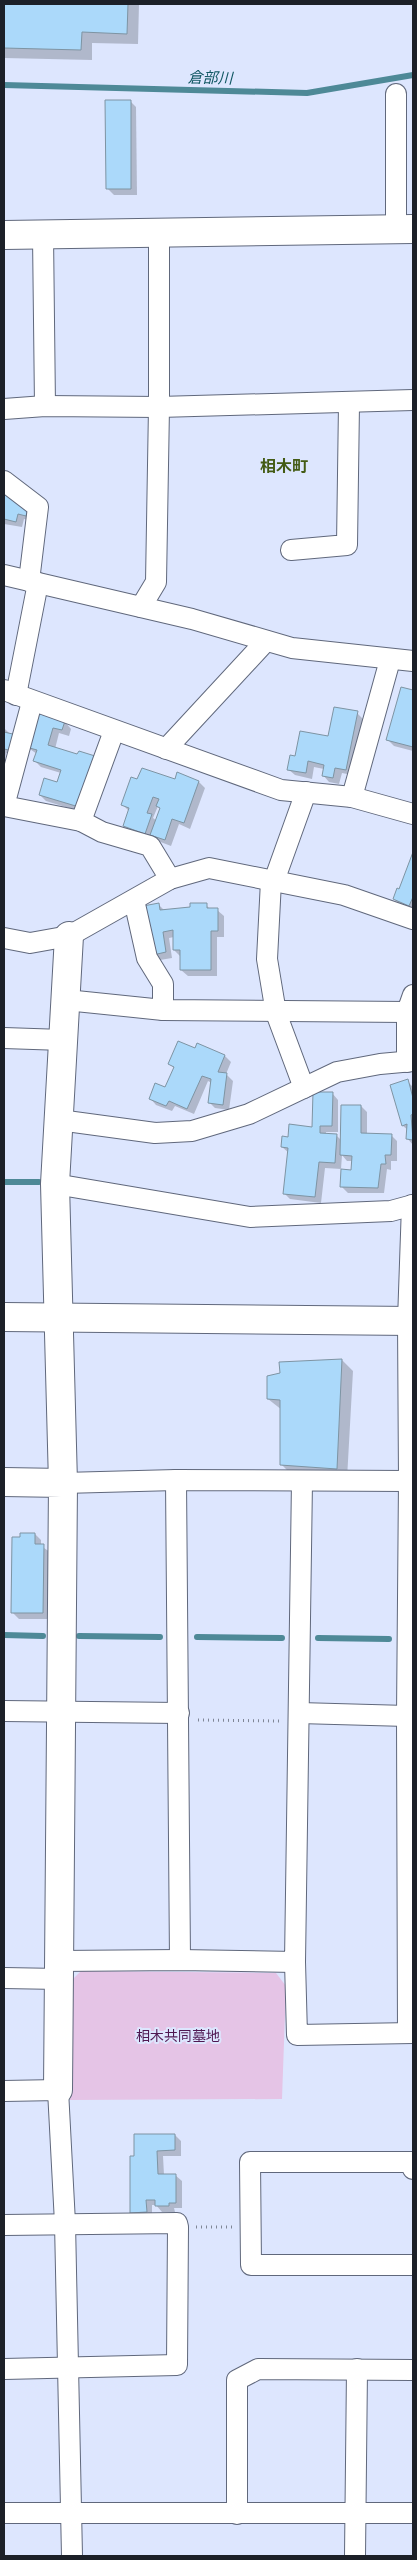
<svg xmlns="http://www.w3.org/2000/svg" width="417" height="2560" font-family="'Noto Sans','Noto Sans JP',sans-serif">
	<rect width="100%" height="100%" fill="#dde6fe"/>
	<path fill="#e5c4e6" d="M81,1971l195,2 10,13 -4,113 -212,1 3,-121z"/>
	<g fill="#0003" fill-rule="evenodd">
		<path d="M4,4h135l-1,40 -46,-1v17l-88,-2z"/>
		<path d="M130,101l6,6 1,88h-23l-6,-6z"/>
		<path d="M4,495l18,5 4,4 6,17 -8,-2 -2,8 -18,-3z"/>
		<path d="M401,688l12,4v59l-19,-5 -6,-6z"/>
		<path d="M357,713l6,6 -11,56 -10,-2 -3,11 -10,-2 -6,-7 1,-6 -10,-2 -2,12 -17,-4 -7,-6z"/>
		<path d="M37,714l28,8 6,7 -2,7 -10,-3 -4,16 30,64 -39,-12 -6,-6 18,-12 3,-10 -20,-6 -6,-6 2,-7 -10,-7z"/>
		<path d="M4,728l6,6 9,22 -13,-3 -2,11z"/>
		<path d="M175,781l24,1 6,6 -15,41 -11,-5 -8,22 -13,-5 -6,-5 -1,4 -21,-8 -6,-6 5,-15 -6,-6zM158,806l3,4 -4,11 -4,-3z"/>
		<path d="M413,855v55l-13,-5 -6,-6 6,-8z"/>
		<path d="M158,904l7,7 41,-6 5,5h6l7,6v21h-7v39h-29l-7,-6 -1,-14 -6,-6v-13l-5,1 3,20 -12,2 -6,-6z"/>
		<path d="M196,1050l29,6 6,6 -5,12 7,7 -4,29 -14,-2 -6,-6 3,-19 -4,-2 -14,33 -19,-8 -3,5 -16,-6 -6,-7 16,-9 9,-20 -5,-5z"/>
		<path d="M407,1081l6,6v58l-6,-7 1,-8 -5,-4 -12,-41z"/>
		<path d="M332,1093l6,7v32h-12v3h10l5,5 20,-34 6,6v23h24l6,6v20h-6v9l-4,-1 -3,24h-36l-6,-6 11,-16v-10h-6l-5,-6 -1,14 -16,-1 -4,35 -31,-4 -6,-6 5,-40 -7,-6 7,-9 24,-9z"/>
		<path d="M342,1360l11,11 -6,108 -55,-4 -11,-11 1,-54 -14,-11z"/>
		<path d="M35,1534l6,6v6l9,6 -1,67h-30l-6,-6z"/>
		<path d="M175,2135l6,6v15h-18l1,19h11l7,6v27h-8l1,4h-13l-6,-7h-4v13h-15l-6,-6v-54z"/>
	</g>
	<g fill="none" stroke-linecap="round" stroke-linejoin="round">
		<g stroke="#4e8997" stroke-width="6">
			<path d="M4,85l303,8 106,-18"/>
			<path d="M4,1182h35"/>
			<path d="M4,1635l39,1"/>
			<path d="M79,1636l81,1"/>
			<path d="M197,1637l85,1"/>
			<path d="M318,1638l71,1"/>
		</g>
	</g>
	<g fill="#abd9fa" stroke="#7e94a3">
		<path d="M4,4h124l-1,30 -45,-2 -1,18 -77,-2z"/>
		<path d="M105,100h26v89h-25z"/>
		<path d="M4,494l18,5 7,5 -3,12 -8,-2 -2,8 -12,-3z"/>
		<path d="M401,687l12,3v57l-27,-7z"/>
		<path d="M334,707l24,4 -12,59 -11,-2 -2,10 -11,-2 2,-11 -16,-4 -2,12 -19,-3 3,-15 5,1 5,-25 28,5z"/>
		<path d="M37,713l28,8 -3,9 -9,-2 -5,17 29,9 2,-3 16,5 -16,51 -40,-12 5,-17 13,4 4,-12 -28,-9 4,-11 -11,-3z"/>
		<path d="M4,732l13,3 -4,16 -9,-2z"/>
		<path d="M142,768l33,11 2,-7 22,9 -15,42 -12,-4 -7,21 -15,-5 10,-27 -4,-2 3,-7 -6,-2 -6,16 5,1 -7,20 -22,-8 6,-18 -8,-3 10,-28 6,2z"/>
		<path d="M413,852v45l-4,9 -16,-7 4,-11 2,1z"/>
		<path d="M159,903l1,7 30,-3v-4h17v5h11v23h-7v39h-31v-20h-7v-20l-10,2 3,20 -13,3 -10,-49z"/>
		<path d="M178,1041l17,7 2,-5 28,12 -7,17 9,1 -4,32 -15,-2 3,-24 -9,-3 -15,33 -18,-8 -3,5 -17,-7 6,-16 10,4 9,-20 -6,-3z"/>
		<path d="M408,1079l5,19v16l-2,1 2,25 -7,-1 1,-15 -5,2 -12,-41z"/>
		<path d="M313,1092h20l-1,34h-12v7l17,1 -2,29 -16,-1 -4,35 -32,-3 5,-46 -7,-1 1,-11 6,1 1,-13 23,3z"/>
		<path d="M341,1105h20v28l31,1 -1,21h-6l1,9h-5l-3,24 -38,-1 1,-18 10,1 1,-14 -12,-1z"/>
		<path d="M342,1359l-5,110 -57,-4v-65l-13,-1v-23l13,-3 -1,-11z"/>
		<path d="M20,1533h15v11h9l-1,69h-32l1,-76h8z"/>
		<path d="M134,2134h41v16l-18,1 1,23h18v29h-7v3h-14v-6h-9l1,12 -17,1v-57h4z"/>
	</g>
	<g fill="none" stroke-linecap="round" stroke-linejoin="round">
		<defs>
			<g id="street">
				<path d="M396,94v135"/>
				<path d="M43,235l2,171"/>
				<path d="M4,409l41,-3 114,1v-173"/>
				<path d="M4,481l34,26 -9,74"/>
				<path d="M291,550l56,-5 2,-141"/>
				<path d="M4,575l188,44 100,29 121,13"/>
				<path d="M141,607l15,-25 3,-175 254,-7"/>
				<path d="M4,690l277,100 71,7 61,17"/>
				<path d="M16,695l22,-112"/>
				<path d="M166,749l100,-108"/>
				<path d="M352,797l38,-137"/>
				<path d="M4,806l77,15 21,11 48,14 20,33"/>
				<path d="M4,806l28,-104"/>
				<path d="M81,821l33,-90"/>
				<path d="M271,881l-4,78 9,54 28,75"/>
				<path d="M274,881l32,-89"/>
				<path d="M134,900l13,58 16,26v26"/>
				<path d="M4,938l26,5 39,-7 101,-57 39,-11 135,27 69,24"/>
				<path d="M66,1000l97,10 244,2 6,-17"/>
				<path d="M407,1012v50"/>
				<path d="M4,1038l59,2"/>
				<path d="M59,1120l96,13 37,-2 57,-17 88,-42 43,-8 33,-3"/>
				<path d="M55,1184l195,33 141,-6 22,-6"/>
				<path d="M176,1480l4,480"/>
				<path d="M63,1483l113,-3 233,1 -1,-160 4,-116"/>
				<path d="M4,1711l175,2"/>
				<path d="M299,1713l108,3"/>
				<path d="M58,1961l122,-1 115,2 7,-481"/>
				<path d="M295,1962l2,73 116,-2"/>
				<path d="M4,1978l55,1"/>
				<path d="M408,2033l-1,-317 2,-235h4"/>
				<path d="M4,2091l54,-1 7,133 7,333"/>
				<path d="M413,2169v-7h-163l1,103h162"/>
				<path d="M4,2225l173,-2 1,4 -1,138 -173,4"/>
				<path d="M4,2513h409"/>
				<path d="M237,2514v-134l21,-11 155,1"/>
				<path d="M355,2556l2,-187"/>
			</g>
			<g id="secondary">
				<path d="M4,235l409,-6"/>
				<path d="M4,1317l409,4"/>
				<path d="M4,1482l59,1 -5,607"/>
				<path d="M63,1483l-8,-299 14,-248"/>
			</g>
		</defs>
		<use href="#street" stroke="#60687c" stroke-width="22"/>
		<use href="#secondary" stroke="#60687c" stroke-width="30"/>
		<g stroke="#7f8696" stroke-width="3" stroke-dasharray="1 4" stroke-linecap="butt">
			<path d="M198,1720l81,1"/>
			<path d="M196,2227h36"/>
		</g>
		<use href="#street" stroke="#fff" stroke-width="20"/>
		<use href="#secondary" stroke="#fff" stroke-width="28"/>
	</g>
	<g text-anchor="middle" stroke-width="4" stroke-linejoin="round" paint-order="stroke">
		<g font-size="14" fill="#4f1852" stroke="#dde6fe">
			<text x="178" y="2041">相木共同墓地</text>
		</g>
		<g font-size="15" font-style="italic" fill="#105763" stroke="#dde6fe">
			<text transform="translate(210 78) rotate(1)" y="5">倉部川</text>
		</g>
		<g font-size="16" font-weight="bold" fill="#435b14" stroke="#dde6fe">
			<text x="284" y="472">相木町</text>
		</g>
	</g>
	<rect width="417" height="2560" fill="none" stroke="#1c2028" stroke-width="10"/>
</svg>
